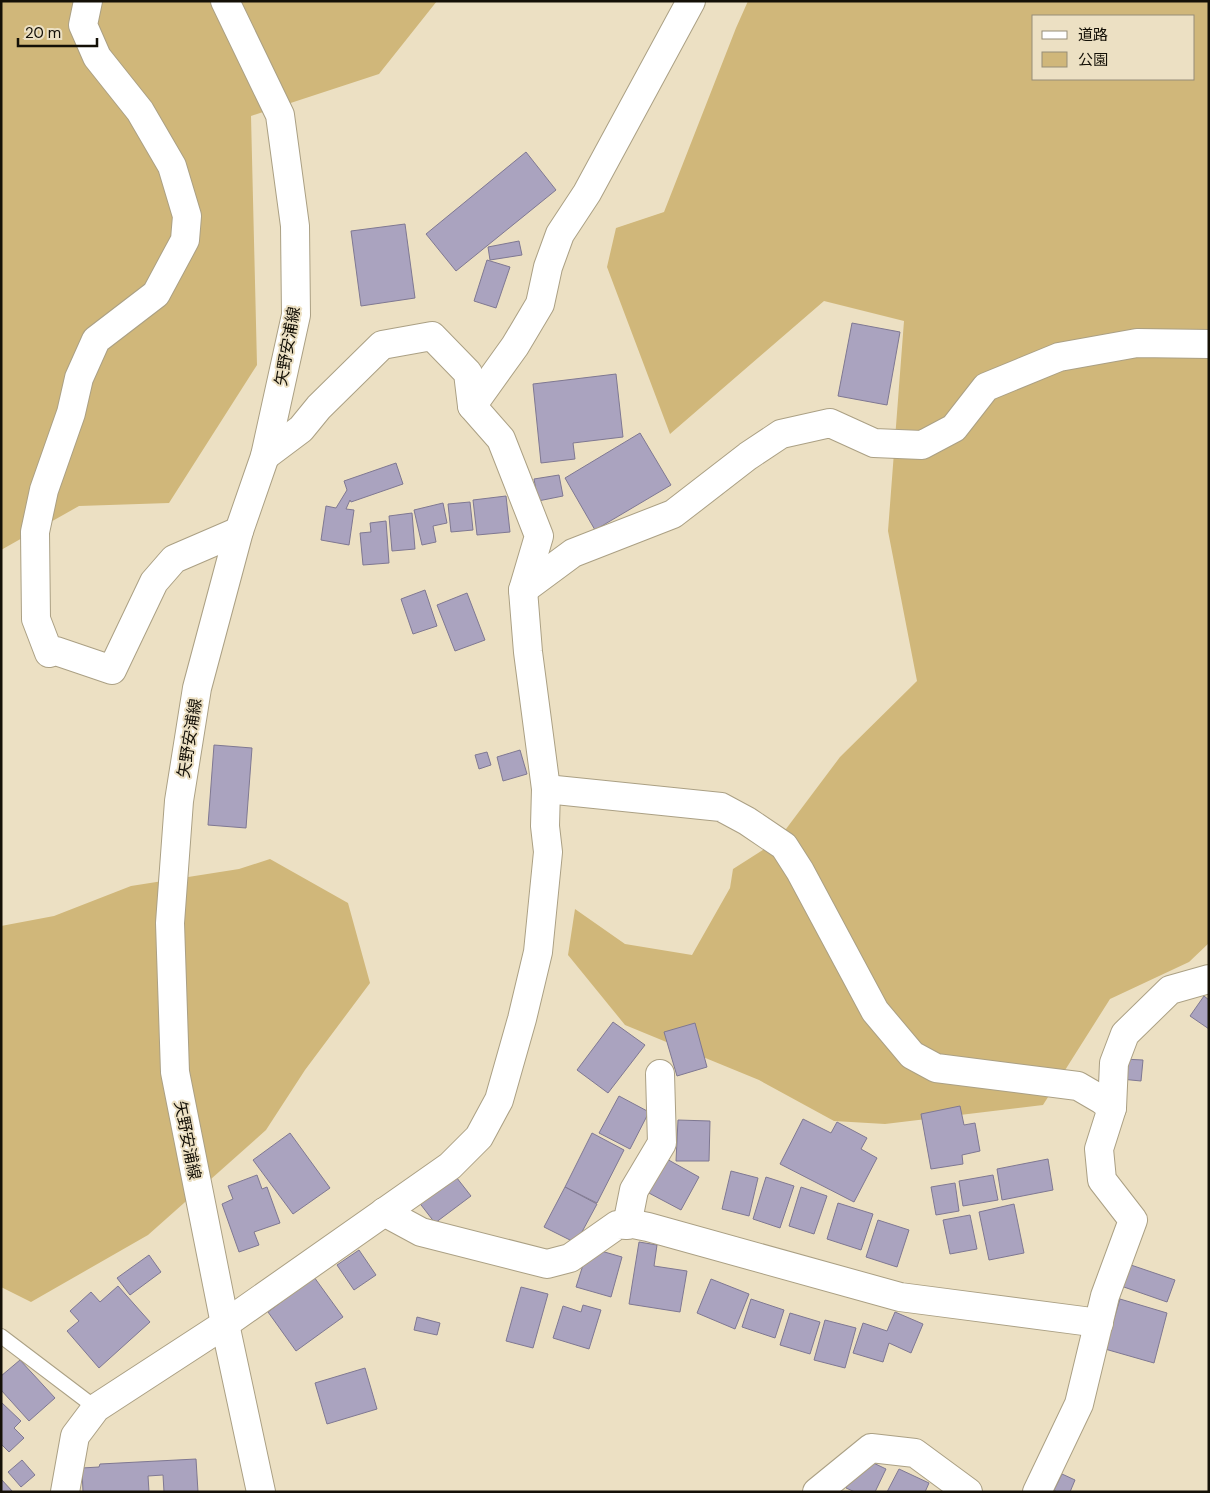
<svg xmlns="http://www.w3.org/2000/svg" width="1210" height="1493" font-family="'DM Sans','Noto Sans JP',sans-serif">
	<rect width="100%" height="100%" fill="#ece0c3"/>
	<g fill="#d0b77a" fill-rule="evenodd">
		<path d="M1,1h436l-58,73 -128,42 6,249 -88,138 -90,3 -78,44z"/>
		<path d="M748,1h461v942l-20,19 -79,37 -67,106 -158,19 -51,-3 -75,-41 -134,-55 -57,-70 7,-46 50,35 67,11 38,-67 3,-19 44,-28 63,-84 77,-76 -29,-150 16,-210 -80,-20 -154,133 -63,-167 9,-39 48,-16 72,-184zM1034,16h160v63h-160z"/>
		<path d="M270,859l78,44 22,80 -65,87 -39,60 -118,105 -117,67 -30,-15v-361l53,-10 77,-30 108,-17z"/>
	</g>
	<g fill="#aaa3bf" stroke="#7f7892">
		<path d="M526,152l30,38 -100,81 -30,-37z"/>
		<path d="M405,224l10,74 -54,8 -10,-75z"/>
		<path d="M519,241l3,14 -32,5 -2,-13z"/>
		<path d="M487,260l23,7 -14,41 -22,-7z"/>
		<path d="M852,323l48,9 -13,73 -49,-9z"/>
		<path d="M616,374l7,63 -50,6 2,16 -34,4 -8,-79z"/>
		<path d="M640,433l31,52 -76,45 -30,-52z"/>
		<path d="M396,463l7,21 -52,18 -1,-2 -4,9 8,1 -5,35 -28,-5 5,-34 10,2 11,-18 -3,-9z"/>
		<path d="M559,475l4,21 -25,5 -4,-22z"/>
		<path d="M506,496l4,36 -33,3 -4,-35z"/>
		<path d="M470,502l3,28 -22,2 -3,-28z"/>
		<path d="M443,503l4,20 -14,3 3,16 -14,3 -8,-35z"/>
		<path d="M412,513l3,36 -23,2 -3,-35z"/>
		<path d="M386,521l3,42 -26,2 -3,-32 11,-1 -1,-9z"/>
		<path d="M425,590l12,36 -24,8 -12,-35z"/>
		<path d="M467,593l18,47 -30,11 -18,-46z"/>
		<path d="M214,745l38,3 -6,80 -38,-3z"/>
		<path d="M520,750l7,24 -24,7 -6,-24z"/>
		<path d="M487,752l4,13 -12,4 -4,-14z"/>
		<path d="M1204,996l5,4v29l-19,-13z"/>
		<path d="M613,1022l32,23 -37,48 -31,-23z"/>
		<path d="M695,1023l12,44 -30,9 -13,-44z"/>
		<path d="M1123,1059l20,1 -2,21 -20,-2z"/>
		<path d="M619,1096l30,16 -19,37 -31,-16z"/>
		<path d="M960,1106l4,19 11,-2 5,28 -18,4 1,9 -32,5 -10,-55z"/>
		<path d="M803,1119l28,14 6,-11 30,16 -6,11 16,9 -23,44 -74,-38z"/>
		<path d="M678,1120l32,1 -1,40h-33z"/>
		<path d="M290,1133l40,55 -37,26 -40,-54z"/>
		<path d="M592,1133l32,17 -27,53 -32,-16z"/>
		<path d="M665,1158l34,19 -18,33 -34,-18z"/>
		<path d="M1048,1159l5,31 -51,10 -5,-31z"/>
		<path d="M731,1171l27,7 -9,38 -27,-7z"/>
		<path d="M453,1173l18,23 -36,27 -17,-22z"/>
		<path d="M257,1175l5,14 5,-2 13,36 -26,9 5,13 -20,7 -17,-48 11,-5 -5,-13z"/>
		<path d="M993,1175l5,25 -35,6 -4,-25z"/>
		<path d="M766,1177l28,9 -14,42 -27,-9z"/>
		<path d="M955,1183l4,28 -23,4 -5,-28z"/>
		<path d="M565,1187l32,17 -21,39 -32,-16z"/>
		<path d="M801,1187l26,9 -13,38 -25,-8z"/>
		<path d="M838,1203l35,11 -12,36 -34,-11z"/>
		<path d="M1014,1204l10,49 -35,7 -10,-48z"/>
		<path d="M970,1215l7,34 -27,5 -7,-34z"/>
		<path d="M878,1220l31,10 -12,37 -31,-10z"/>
		<path d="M639,1242l18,3 -3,21 33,5 -7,41 -51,-8z"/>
		<path d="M359,1250l17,25 -22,15 -17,-25z"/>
		<path d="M601,1251l21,6 -11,40 -35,-10 7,-22z"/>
		<path d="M149,1255l12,17 -31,23 -13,-17z"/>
		<path d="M1128,1264l47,16 -8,22 -46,-16z"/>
		<path d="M314,1277l29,40 -47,34 -28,-39z"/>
		<path d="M711,1279l38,15 -14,35 -38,-16z"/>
		<path d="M118,1286l32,36 -51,46 -32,-37 12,-10 -9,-10 21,-19 9,10z"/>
		<path d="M521,1287l27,7 -15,54 -27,-7z"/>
		<path d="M751,1299l33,11 -9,28 -33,-11z"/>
		<path d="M1120,1299l47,14 -13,50 -49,-14z"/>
		<path d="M583,1305l18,5 -12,39 -36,-11 10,-32 18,6z"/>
		<path d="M895,1312l28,12 -12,29 -22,-10 -6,19 -30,-9 10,-30 24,8z"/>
		<path d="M790,1313l30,9 -10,32 -30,-9z"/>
		<path d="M417,1317l23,6 -3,12 -23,-5z"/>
		<path d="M825,1320l31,8 -11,40 -31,-8z"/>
		<path d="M20,1360l35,38 -26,23 -28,-31v-14z"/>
		<path d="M365,1368l12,41 -50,15 -12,-41z"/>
		<path d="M1,1402l20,19 -7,7 10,10 -15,14 -8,-8z"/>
		<path d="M861,1457l25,12 -11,23h-20l-9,-4z"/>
		<path d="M196,1459l2,33h-34l-1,-17 -15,1 1,16h-66l-1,-24 17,-1 1,-3z"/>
		<path d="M22,1460l13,15 -14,12 -13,-15z"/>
		<path d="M899,1469l30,14 -4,9h-38z"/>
		<path d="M1062,1474l13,6 -5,12h-13l-3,-2z"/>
		<path d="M1,1479l12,13h-12z"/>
	</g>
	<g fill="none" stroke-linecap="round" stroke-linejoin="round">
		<defs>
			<path id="service" d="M1,1336l95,72"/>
			<g id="minor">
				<path d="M88,1l-5,24 14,32 43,54 32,55 15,50 -2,24 -29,54 -60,46 -17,38 -8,35 -27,77 -9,42 1,87 13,34 7,-2 56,19 42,-88 20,-23 65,-28"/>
				<path d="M472,406l43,-60 25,-42 8,-37 12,-33 27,-41 104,-192"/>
				<path d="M523,590l50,-37 100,-39 75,-58 33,-22 49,-11 44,20 48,2 32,-17 32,-41 73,-30 78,-14 72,1"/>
				<path d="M546,789l175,18 26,14 37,25 16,25 75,140 37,44 24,13 142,18 24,14 10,8 -13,41 3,31 31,40 -28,76 -26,108 -42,88"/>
				<path d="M1112,1108l2,-45 11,-29 45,-44 39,-11"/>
				<path d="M384,1212l37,20 126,32 23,-6 47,-33 16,-1 15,3 252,70 199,26"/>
				<path d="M627,1225l7,-35 28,-47 -2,-69"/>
				<path d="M65,1492l10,-56 21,-28 129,-84 225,-158 29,-29 20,-37 23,-81 16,-67 10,-100 -3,-26 1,-37 -18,-137 -5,-62 16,-54 -38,-97 -29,-33 -4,-33 -36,-37 -50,9 -63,62 -18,22 -36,27"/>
				<path d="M817,1492l54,-44 44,5 53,39"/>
			</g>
			<path id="primary" d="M225,1l55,114 15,111 1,89 -31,141 -26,75 -42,157 -18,113 -9,122 5,149 50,252 36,168"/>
		</defs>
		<use href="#service" stroke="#aba084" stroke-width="16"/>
		<use href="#minor" stroke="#aba084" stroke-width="30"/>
		<use href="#primary" stroke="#aba084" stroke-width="30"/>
		<use href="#service" stroke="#fff" stroke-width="14"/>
		<use href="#minor" stroke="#fff" stroke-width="28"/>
		<use href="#primary" stroke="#fff" stroke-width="28"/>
	</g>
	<g text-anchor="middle" stroke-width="4" stroke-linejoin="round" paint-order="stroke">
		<g font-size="16" fill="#141007" stroke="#ece0c3">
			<text transform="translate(287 346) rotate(-80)" y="6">矢野安浦線</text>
			<text transform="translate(189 738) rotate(-81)" y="6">矢野安浦線</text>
			<text transform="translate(188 1140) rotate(79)" y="6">矢野安浦線</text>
		</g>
	</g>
	<rect width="1210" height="1493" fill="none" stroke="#141007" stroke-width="5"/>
	<rect x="1032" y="15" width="162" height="65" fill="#ece0c3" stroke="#968d78"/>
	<rect x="1042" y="31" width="25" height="8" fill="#ffffff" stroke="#968d78"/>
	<text x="1078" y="40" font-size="15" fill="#141007">道路</text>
	<rect x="1042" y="52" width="25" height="15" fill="#d0b77a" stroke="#968d78"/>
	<text x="1078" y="65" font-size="15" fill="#141007">公園</text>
	<path d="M18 38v8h79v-8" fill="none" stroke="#141007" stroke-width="2.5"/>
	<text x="25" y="38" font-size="15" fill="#141007" stroke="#ece0c3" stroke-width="4" paint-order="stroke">20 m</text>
</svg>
